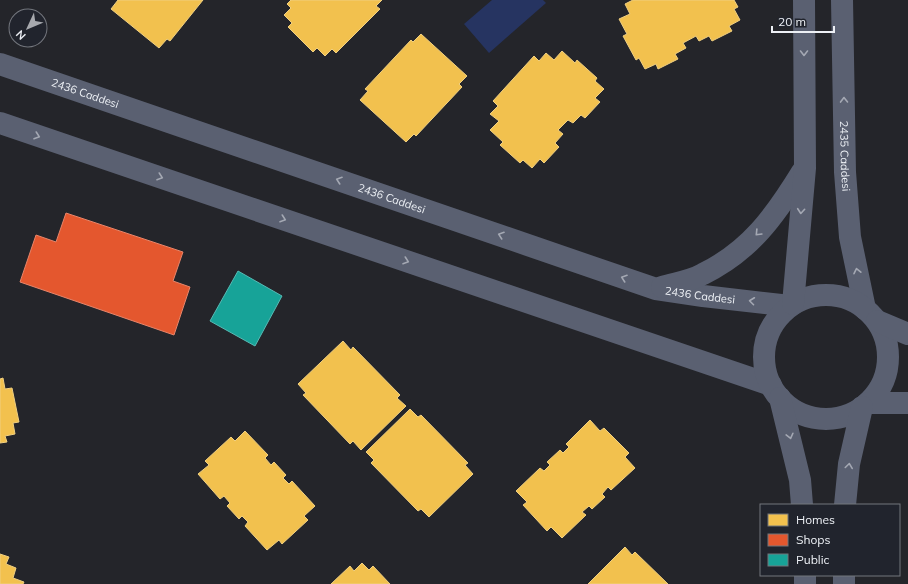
<svg xmlns="http://www.w3.org/2000/svg" width="908" height="584" font-family="Mulish,sans-serif">
	<rect width="100%" height="100%" fill="#24252a"/>
	<path fill="#263461" d="M492,0h51l3,3 -57,50 -25,-29z"/>
	<g fill="#f2c14e" stroke="#f0cf80">
		<path d="M118,0h85l-33,41 -3,-2 -8,9 -48,-39z"/>
		<path d="M291,0h91l-6,6 4,3 -44,44 -4,-4 -7,7 -8,-8 -4,4 -25,-25 4,-4 -8,-8 7,-7 -4,-4z"/>
		<path d="M633,0h101l4,7 -4,2 6,11 -11,6 3,5 -20,10 -3,-5 -10,5 -3,-5 -13,7 3,5 -11,6 3,5 -20,10 -2,-5 -11,5 -6,-11 -3,2 -13,-24 4,-2 -8,-15 11,-5 -5,-10z"/>
		<path d="M421,34l46,42 -8,8 3,3 -46,49 -2,-2 -8,8 -46,-42 8,-9 -3,-2 46,-49 2,2z"/>
		<path d="M562,51l13,12 2,-3 20,18 -2,3 9,8 -9,9 5,4 -15,16 -4,-3 -8,8 -5,-3 -10,10 5,4 -8,9 4,4 -15,16 -4,-4 -8,9 -9,-8 -3,3 -20,-18 3,-3 -13,-12 9,-9 -9,-7 8,-8 -5,-5 41,-45 5,5 7,-8 8,7z"/>
		<path d="M343,341l8,9 2,-3 47,48 -3,3 9,8 -45,44 -8,-9 -3,3 -47,-49 3,-2 -8,-9z"/>
		<path d="M3,378l2,11 7,-1 7,34 -6,1 2,11 -10,2 2,6 -7,1v-64z"/>
		<path d="M410,409l8,8 3,-2 47,48 -3,2 8,9 -44,43 -8,-8 -3,2 -47,-48 3,-3 -8,-8z"/>
		<path d="M590,420l10,11 4,-3 25,25 -4,4 10,11 -24,22 -3,-3 -6,7 3,3 -13,12 -3,-3 -7,6 4,3 -24,23 -11,-11 -4,4 -24,-26 4,-3 -11,-11 24,-23 4,3 6,-6 -3,-3 13,-12 3,3 6,-6 -3,-3z"/>
		<path d="M245,431l23,24 -3,3 6,7 3,-3 12,13 -3,3 6,6 3,-3 23,25 -11,10 4,4 -26,24 -3,-4 -12,10 -22,-24 3,-4 -6,-6 -3,3 -12,-13 3,-3 -6,-7 -4,3 -22,-25 11,-9 -4,-4 26,-24 4,4z"/>
		<path d="M625,547l7,8 3,-3 33,32h-80z"/>
		<path d="M0,554l9,3 -3,7 10,4 -3,10 11,4 -1,2h-23z"/>
		<path d="M362,563l7,7 4,-4 17,18h-59l19,-18 4,5z"/>
	</g>
	<path fill="#e4572e" stroke="#e7856a" d="M66,213l117,39 -10,29 17,6 -16,48 -154,-53 16,-47 20,7z"/>
	<path fill="#17a398" stroke="#57bab4" d="M238,271l44,25 -27,50 -45,-25z"/>
	<g fill="none" stroke-linecap="round" stroke-linejoin="round">
		<g stroke="#5a6071" stroke-width="22">
			<path id="s1" d="M842,0l3,172 5,65 15,72"/>
			<path id="s2" d="M0,64l656,225 47,7 87,10"/>
			<path d="M0,123l771,262"/>
			<path d="M662,287c13,-4 29,-6 41,-13 47,-23 72,-58 99,-102"/>
			<circle cx="826" cy="357" r="62"/>
			<path d="M793,304l12,-136 -1,-168"/>
			<path d="M877,321l31,13"/>
			<path d="M780,398l20,82 2,25"/>
			<path d="M868,403h40"/>
			<path d="M845,505l4,-41 13,-57"/>
			<path d="M844,575v9"/>
			<path d="M805,584v-9"/>
		</g>
	</g>
	<defs><path id="oneway-chevron" d="M-2-3.5L2.5 0L-2 3.5" fill="none" stroke-width="1.6" stroke-linecap="round" stroke-linejoin="round"/></defs>
	<g stroke="#a4a8b3">
		<use href="#oneway-chevron" transform="translate(804 53) rotate(90)"/>
		<use href="#oneway-chevron" transform="translate(844 100) rotate(-91)"/>
		<use href="#oneway-chevron" transform="translate(37 136) rotate(19)"/>
		<use href="#oneway-chevron" transform="translate(160 177) rotate(19)"/>
		<use href="#oneway-chevron" transform="translate(339 180) rotate(-161)"/>
		<use href="#oneway-chevron" transform="translate(801 211) rotate(95)"/>
		<use href="#oneway-chevron" transform="translate(283 219) rotate(19)"/>
		<use href="#oneway-chevron" transform="translate(758 233) rotate(134)"/>
		<use href="#oneway-chevron" transform="translate(501 235) rotate(-161)"/>
		<use href="#oneway-chevron" transform="translate(406 261) rotate(19)"/>
		<use href="#oneway-chevron" transform="translate(857 271) rotate(-102)"/>
		<use href="#oneway-chevron" transform="translate(624 278) rotate(-161)"/>
		<use href="#oneway-chevron" transform="translate(752 301) rotate(-173)"/>
		<use href="#oneway-chevron" transform="translate(790 436) rotate(76)"/>
		<use href="#oneway-chevron" transform="translate(849 466) rotate(-82)"/>
	</g>
	<g text-anchor="middle" stroke-width="4" stroke-linejoin="round" paint-order="stroke">
		<g font-size="11" fill="#edf0f5" stroke="#21242d">
			<text dy="4" stroke="none"><textPath href="#s2" startOffset="90">2436 Caddesi</textPath></text>
			<text dy="4" stroke="none"><textPath href="#s1" startOffset="156">2435 Caddesi</textPath></text>
			<text dy="4" stroke="none"><textPath href="#s2" startOffset="414">2436 Caddesi</textPath></text>
			<text dy="4" stroke="none"><textPath href="#s2" startOffset="738">2436 Caddesi</textPath></text>
		</g>
	</g>
	<rect x="760" y="504" width="140" height="72" fill="#21242d" stroke="#73767d"/>
	<rect x="768" y="514" width="20" height="12" fill="#f2c14e" stroke="#73767d"/>
	<text x="796" y="524" font-size="12" fill="#edf0f5">Homes</text>
	<rect x="768" y="534" width="20" height="12" fill="#e4572e" stroke="#73767d"/>
	<text x="796" y="544" font-size="12" fill="#edf0f5">Shops</text>
	<rect x="768" y="554" width="20" height="12" fill="#17a398" stroke="#73767d"/>
	<text x="796" y="564" font-size="12" fill="#edf0f5">Public</text>
	<g transform="translate(28 28) rotate(226)"><circle r="19" fill="#21242d" stroke="#73767d"/>
	<path d="M0-3L7 15L0 10L-7 15Z" fill="#a7a9ae"/>
	<text y="-6" font-size="11" font-weight="bold" text-anchor="middle" fill="#edf0f5">N</text>
	</g>
	<path d="M772 26v6h62v-6" fill="none" stroke="#edf0f5" stroke-width="2"/>
	<text x="778" y="26" font-size="12" fill="#edf0f5" stroke="#21242d" stroke-width="3" paint-order="stroke">20 m</text>
</svg>
